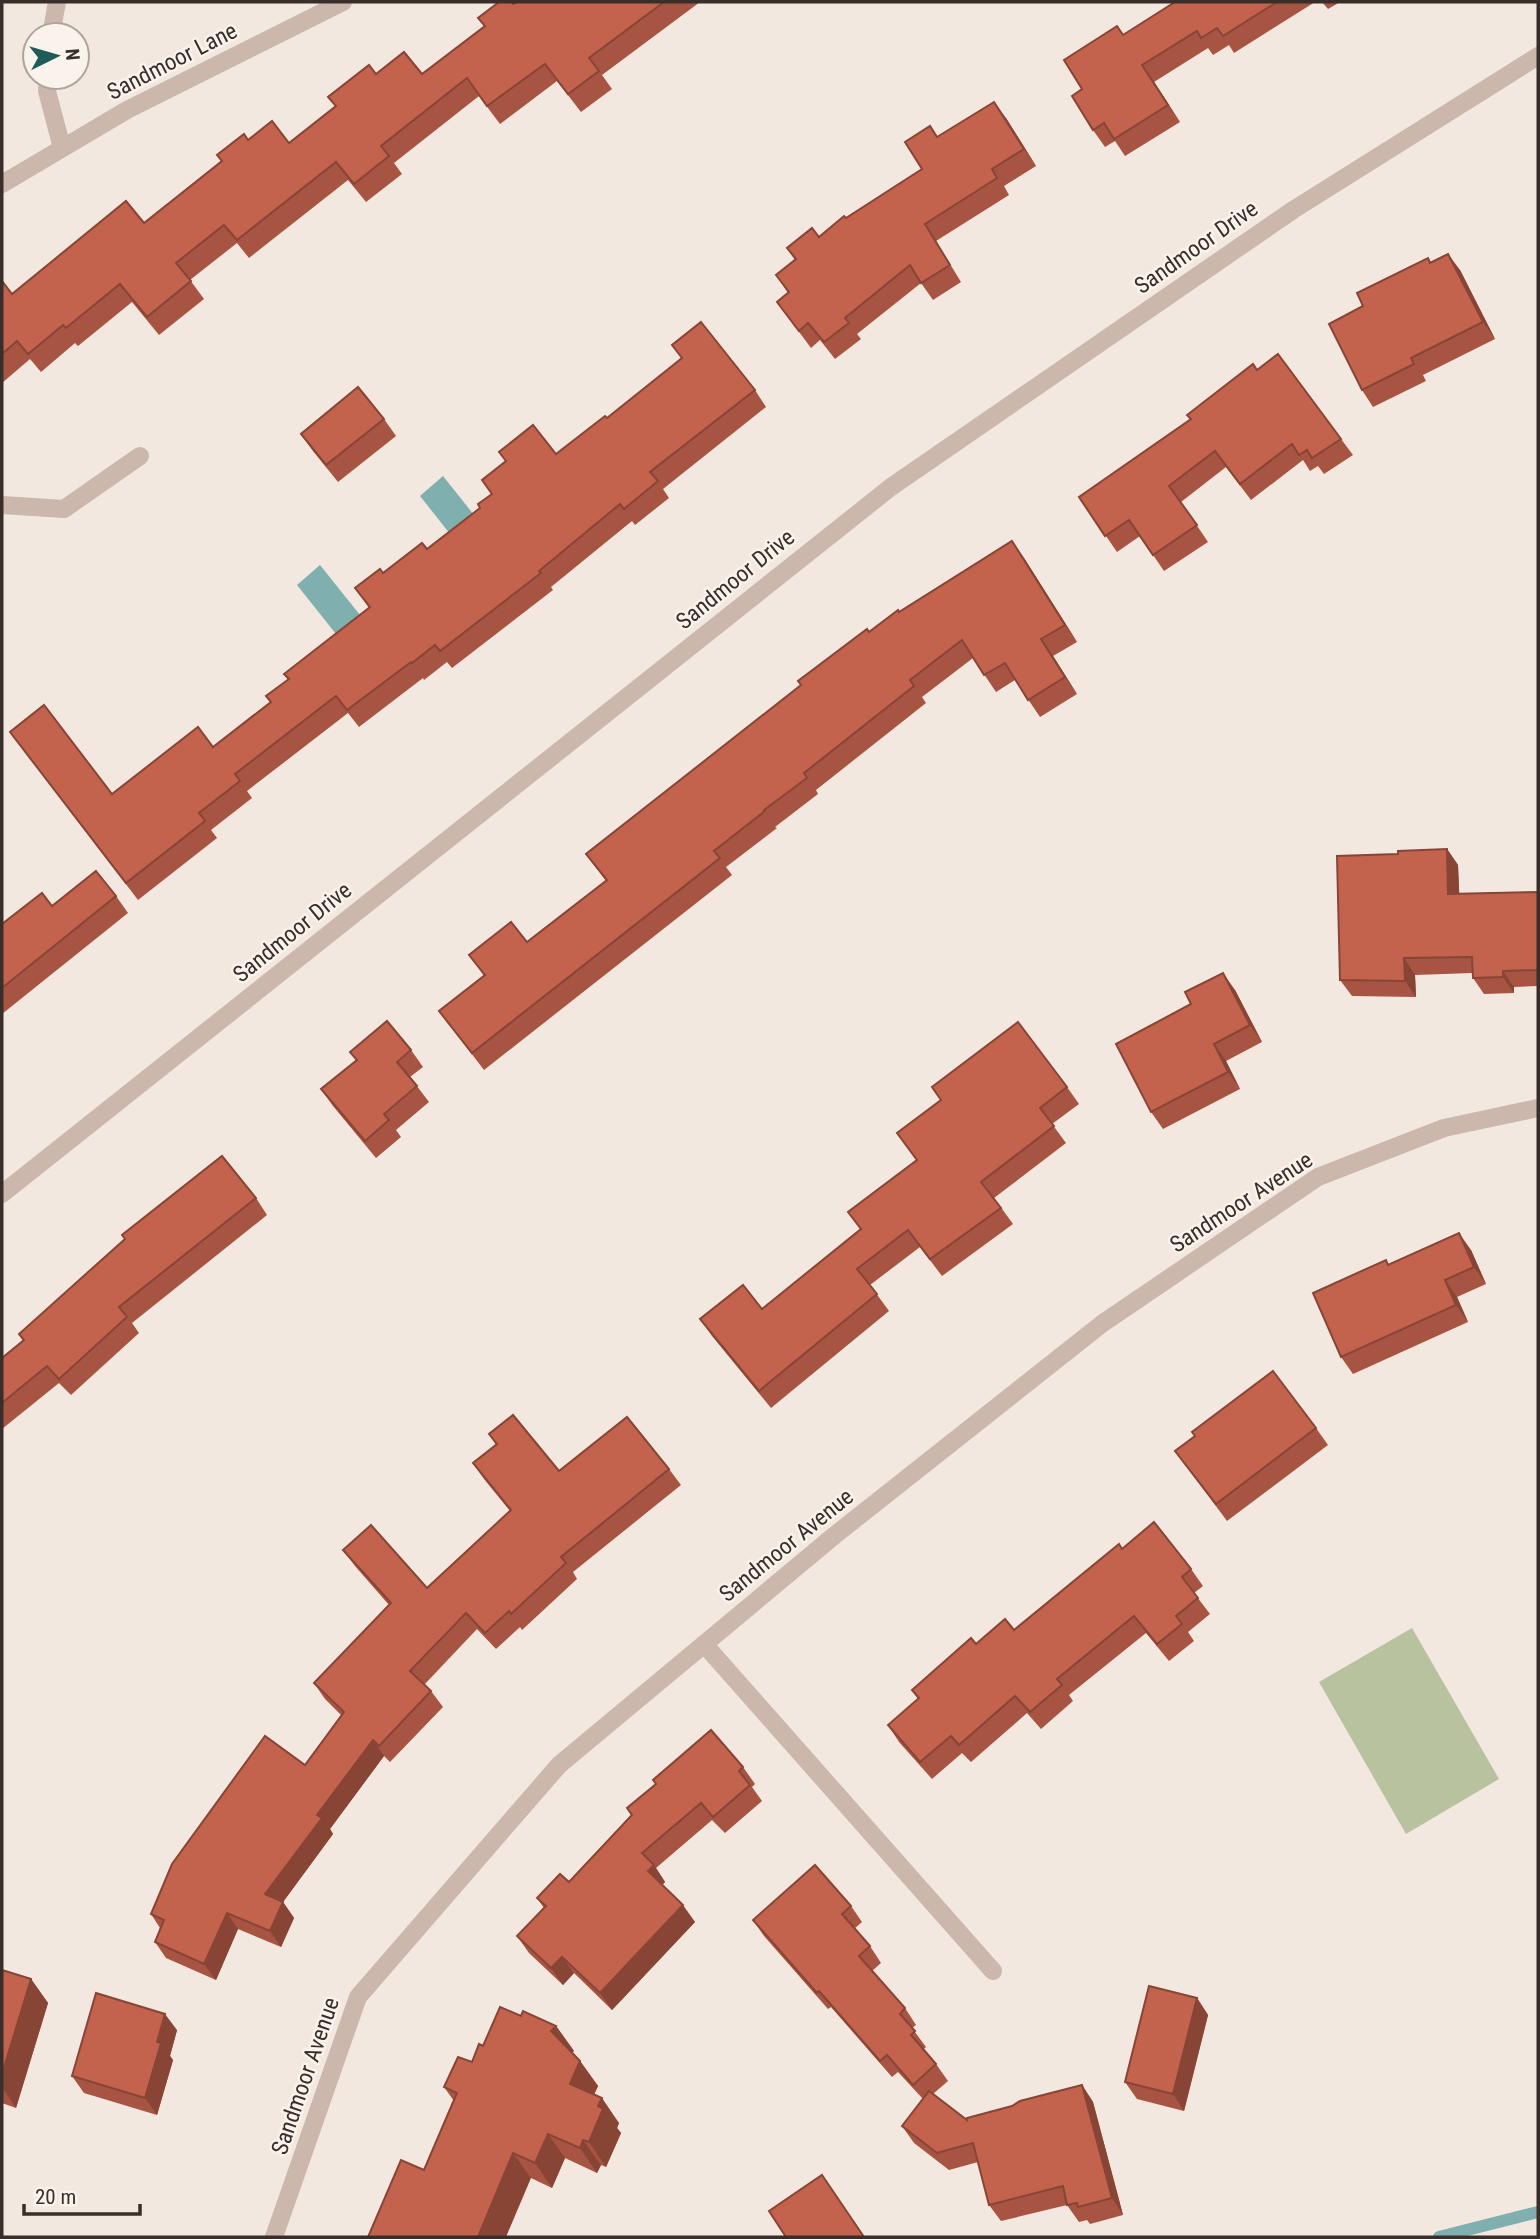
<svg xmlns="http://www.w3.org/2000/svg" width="1540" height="2239" font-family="'Roboto Condensed',sans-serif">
	<rect width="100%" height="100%" fill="#f2e8df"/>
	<path fill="#b8c29f" d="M1412,1628l87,151 -93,55 -87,-152z"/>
	<g fill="#7fafae">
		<path d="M443,476l35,44 -24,19 -34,-43z"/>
		<path d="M320,565l44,55 -24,19 -43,-54z"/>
	</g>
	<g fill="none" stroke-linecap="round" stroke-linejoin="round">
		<path stroke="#7fafae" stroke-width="12" d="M1439,2237l99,-25"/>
		<g stroke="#cbb7ab" stroke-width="18">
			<path d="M51,35l6,-33"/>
			<path d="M48,77l-1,14 15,57"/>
			<path d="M2,184l125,-74 216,-108"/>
			<path d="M2,505l62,4 76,-53"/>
			<path d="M2,1194l889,-707 402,-277 245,-154"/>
			<path d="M704,1644l289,327"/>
			<path d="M274,2237l84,-240 201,-232 276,-230 268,-212 215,-146 126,-49 94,-20"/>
		</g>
	</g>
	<g fill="#a85442">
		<path d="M517,2h183l-98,73 10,14 -31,23 -24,-31 -57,43 -21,-28 -85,67 8,11 -36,28 -18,-22 -99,78 -12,-15 -47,37 14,19 -45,36 -27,-33 -54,44 -3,-3 -34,29 -11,-13 -28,24v-102l10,13 132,-71 77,-62 -4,-6 31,-15 41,3 46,-37 -7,-9 48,-23h46l62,-48 -6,-8 35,-14z"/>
		<path d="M1175,2h140l-81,51 -5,-8 -16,10 -5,-7 -54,34 26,40 -55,34 -10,-15 -10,6 -12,-17 -11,-41 41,-54z"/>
		<path d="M1322,2h18l-12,7z"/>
		<path d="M1006,118l30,48 -32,20 5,9 -73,46 25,41 -28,18 -12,-17 -64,51 4,5 -26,20 -15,-19 -9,8 -34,-46 11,-9 -12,-18 19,-15 -8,-12 32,-11 27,-19 76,-49 16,-32z"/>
		<path d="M1428,258l3,4 29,8 35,69 -72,36 3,6 -53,26 -11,-17 1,-84z"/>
		<path d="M672,345l83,45 11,17 -103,82 6,9 -34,27 -3,-4 -81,66 2,3 -101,78 -5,-6 -23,18 -1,-2 -64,49 -11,-14 -101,78 5,7 -41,32 6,8 -79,62 -128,-168 102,62 101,-47 57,-45 18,-22 -4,-6 85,-66 -14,-20 72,-39 53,-41 11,-14 -9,-14 24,-19 -7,-9 57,2 51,-36 75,-59z"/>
		<path d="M1257,370l84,69 12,16 -29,19 -6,-8 -8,5 -7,-11 -52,40 -25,-33 -45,35 27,40 -44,29 -24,-35 -23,16 -38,-55 112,-78z"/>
		<path d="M384,419l12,17 -58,46 -25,-31 -12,-17z"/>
		<path d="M1024,558l53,84 -24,14 24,38 -37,23 -25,-37 -19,12 -23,-34 -51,39 4,6 -110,87 2,4 -43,33 2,1 -51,39 6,8 -248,195 -45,-59 45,-35 -15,-21 58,-13 79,-61 -20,-27 283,-222 30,-20z"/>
		<path d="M1447,849l11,16 1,29 79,-2v94l-24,1v6l-30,1 -11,-16 -1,-5 -57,2 1,22 -64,-1 -12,-16 58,-126z"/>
		<path d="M116,896l12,17 -126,101v-90l50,-18z"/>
		<path d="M1235,990l27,52 -36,19 14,28 -77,40 -12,-17z"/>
		<path d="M411,1050l12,17 -13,10 19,25 -33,28 5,7 -25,21 -43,-52 -12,-17 35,-29 -6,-8z"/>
		<path d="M932,1087h135l12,17 -27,20 14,19 -72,55 19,26 -71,52 -22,-29 -50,38 19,26 -118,97 -59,-72 -12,-17 62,-10 98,-80 -12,-17 68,-52 -19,-27 44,-33z"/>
		<path d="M256,1198l11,17 -135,108 7,10 -68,62 -12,-12 -57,46v-71l21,-17 -4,-7z"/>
		<path d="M1471,1250l15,34 -29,13 11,25 -115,52 -12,-17 45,-97 3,5z"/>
		<path d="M1316,1428l12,17 -101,76 -52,-70z"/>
		<path d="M489,1434l70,37 110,-2 12,16 -108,87 4,7 -55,51 -2,-3 -24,22 -19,-20 -53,56 7,6 12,16 -53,55 -6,-6 -54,73 3,5 -50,68 11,16 -13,29 -43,-18 -22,51 -50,-22 -11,-16 5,-14 -9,-14 154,-149 36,-50 -16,-16 -11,-16 75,-78 -34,-39 -12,-16 84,38 83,-77 -26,-32 -11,-16 23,-18z"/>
		<path d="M1122,1549l69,20 12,17 -9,7 16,21 -22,18 6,9 -25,20 -23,-28 -77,62 4,6 -32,28 -14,-16 -56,49 -9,-9 -30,26 -33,-37 -11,-17 30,-26 -6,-9 64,-46 38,-14z"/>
		<path d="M743,1767l12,17 -3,3 10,14 -37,32 -13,-13 -56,48 9,14 -3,3 33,37 -83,88 -38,-37 -11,12 -34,-32 -12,-17 27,-28 -7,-10 32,-16 62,-67 -4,-7z"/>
		<path d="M851,1906l11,16 -8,7 16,17 11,17 -9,8 33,37 11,17 -4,3 14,19 -2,2 12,15 12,17 -15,13 34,26 115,-35 11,17 30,113 -33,9 -3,-4 -8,2 -12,-17 -66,16 -12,-16 -11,-43 -29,8 -35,-27 -12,-17 21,-27 -25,-27 -6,5 -61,-70 -3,2 -64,-73 -11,-16z"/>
		<path d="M2,1970l29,9 17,24 -32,105 -14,-5z"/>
		<path d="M1197,1998l11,17 -24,96 -47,-12 -12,-17z"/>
		<path d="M521,2016l35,10 18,25 -2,1 8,9 18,25 -4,9 25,28 -2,5 4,5 -15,34 -5,-2 -4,8 -32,-15 -13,30 -21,-10 -107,-8 30,-69 -10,-14 28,-25 11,-16z"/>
		<path d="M177,2030l-7,26 3,4 -16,55 -73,-22 -12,-17z"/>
	</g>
	<g fill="#884536">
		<path d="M1142,65l12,17 26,40 -12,-17z"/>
		<path d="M994,102l12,16 30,48 -12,-17z"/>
		<path d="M1448,254l12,16 35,69 -12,-17z"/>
		<path d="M1012,541l12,17 53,84 -12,-17z"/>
		<path d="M1041,639l12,17 24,38 -12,-17z"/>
		<path d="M1447,849l11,16 2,45 -12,-16z"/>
		<path d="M1404,958l11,17 1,22 -11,-16z"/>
		<path d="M1503,971l11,16v6l-11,-16z"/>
		<path d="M1223,973l12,17 27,52 -12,-17z"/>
		<path d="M1214,1044l12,17 14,28 -12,-17z"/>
		<path d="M1459,1233l12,17 15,34 -12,-17z"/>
		<path d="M1445,1280l12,17 11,25 -12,-17z"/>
		<path d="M373,1740l11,16 -54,73 3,5 -50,68 11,16 -13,29 -11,-16 -5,-37 52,-79z"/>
		<path d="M654,1865l11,17 -6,6 -11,-17z"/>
		<path d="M683,1905l12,17 -83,88 -12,-17z"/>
		<path d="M227,1913l11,16 -22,51 -12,-16z"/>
		<path d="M562,1957l12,16 -11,12 -12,-17z"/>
		<path d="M31,1979l17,24 -32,105 -14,-21v-13z"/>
		<path d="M1197,1998l11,17 -24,96 -11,-17z"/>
		<path d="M165,2014l12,16 -7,26 3,4 -16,55 -12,-17 12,-56z"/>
		<path d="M556,2026l18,25 -6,5 -17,-25z"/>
		<path d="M580,2061l18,25 -11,23 -17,-25z"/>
		<path d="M1082,2085l11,17 30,113 -11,-17z"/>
		<path d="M602,2098l17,25 -2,5 4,5 -15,34 -17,-25 9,-36z"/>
		<path d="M548,2134l17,24 -13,30 -17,-25z"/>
		<path d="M583,2140l18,25 -4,8 -17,-25z"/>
		<path d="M513,2153l18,25 -25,59h-28z"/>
	</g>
	<g fill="#c3624d" stroke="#884536" stroke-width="2">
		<path d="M499,2h13l1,2 4,-2h147l-75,56 10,13 -31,23 -23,-30 -58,42 -20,-28 -86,68 8,10 -35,28 -18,-22 -99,78 -13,-15 -48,38 15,18 -44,36 -27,-33 -54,44 -3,-3 -35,29 -11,-13 -15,13v-73l10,13 114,-93 18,22 78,-62 -5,-6 27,-21 4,6 24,-19 17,22 47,-37 -8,-9 41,-32 7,9 28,-22 18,22 63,-48 -7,-8z"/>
		<path d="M1175,2h102l-54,34 -6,-8 -16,10 -4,-7 -55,34 26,40 -54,34 -10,-16 -11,7 -21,-34 10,-7 -18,-29 53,-34 6,9z"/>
		<path d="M994,102l30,47 -32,20 5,9 -72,46 25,41 -29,18 -11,-18 -65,53 4,5 -25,19 -16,-19 -9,8 -22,-29 12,-10 -13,-17 20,-16 -9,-11 25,-20 7,9 25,-21 2,2 76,-49 -17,-27 25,-16 7,11z"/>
		<path d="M1448,254l35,68 -72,36 3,6 -52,26 -33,-66 34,-18 -6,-13 71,-35 2,5z"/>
		<path d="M701,322l54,68 -105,82 8,9 -34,28 -4,-5 -81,67 2,2 -101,78 -5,-6 -23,18 -1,-1 -64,48 -11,-14 -101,78 5,7 -41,32 6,8 -79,62 -116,-151 34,-27 68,89 86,-67 15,20 58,-45 -5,-6 23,-17 -5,-5 86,-67 -15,-19 25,-19 3,4 39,-30 5,6 53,-41 -2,-4 14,-10 -10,-14 24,-19 -7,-9 34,-27 23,29 49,-38 2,2 75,-60 -10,-13z"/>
		<path d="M1278,354l63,85 -29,19 -5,-8 -8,5 -7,-11 -52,40 -25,-33 -46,35 28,39 -44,30 -24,-35 -24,16 -26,-39 112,-78 -4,-4 66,-51 4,6z"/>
		<path d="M358,387l26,32 -58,46 -25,-31z"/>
		<path d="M1012,541l53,84 -24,14 24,38 -37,23 -23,-37 -21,12 -22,-35 -52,40 4,6 -110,87 3,5 -43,32 1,1 -51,40 6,7 -248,195 -33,-42 46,-36 -16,-20 42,-33 16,20 80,-62 -21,-26 215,-169 -3,-4 69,-52 2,3 29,-22 1,2z"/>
		<path d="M1447,849l1,45 90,-2v78l-35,1v6l-30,1 -1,-21 -68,1 1,23 -65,-1 -3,-124 61,-2v-3z"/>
		<path d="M96,871l20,25 -114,92v-64l40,-31 10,13z"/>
		<path d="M1223,973l27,52 -36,19 14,28 -77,40 -35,-68 75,-40 -6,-12z"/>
		<path d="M387,1021l24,29 -14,12 20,24 -33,28 5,6 -24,21 -44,-52 36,-29 -7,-8z"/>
		<path d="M1018,1022l49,65 -27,21 14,18 -73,56 20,26 -71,51 -22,-29 -51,39 20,25 -118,97 -59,-72 43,-34 19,24 99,-80 -13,-17 69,-52 -20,-27 44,-33 -9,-13z"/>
		<path d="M222,1156l34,42 -137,109 8,10 -68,62 -12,-13 -45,37v-45l22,-18 -5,-6 106,-95 -3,-4z"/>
		<path d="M1459,1233l15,34 -29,13 11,25 -115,52 -28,-64 73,-33 2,5z"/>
		<path d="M1273,1371l43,57 -100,76 -41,-53 20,-15 -3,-4z"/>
		<path d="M513,1415l46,56 68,-54 42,52 -108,88 5,6 -55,51 -2,-3 -24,22 -19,-20 -56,58 21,20 -52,55 -6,-6 -56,75 5,3 -57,76 18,8 -13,29 -43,-18 -23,51 -49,-22 9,-22 -13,-6 21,-50 93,-128 40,29 39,-53 -30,-29 77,-80 -48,-53 28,-25 56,63 84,-78 -38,-47 24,-19 -8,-10z"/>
		<path d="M1154,1522l37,47 -9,8 16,21 -22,18 6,8 -25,20 -23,-28 -77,63 5,6 -32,27 -15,-16 -56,49 -8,-9 -31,26 -32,-37 31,-27 -7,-8 59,-52 5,6 29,-25 9,11 105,-86 3,5z"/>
		<path d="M711,1730l32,37 -4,4 11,14 -37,32 -12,-14 -59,50 12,12 -6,6 35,34 -83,88 -38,-36 -11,11 -34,-32 29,-30 -9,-8 23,-24 9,8 63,-67 -5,-7 29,-24 -3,-4z"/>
		<path d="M815,1865l36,41 -9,8 28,32 -11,10 46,52 -5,6 15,17 -4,4 25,29 -23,21 -26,-30 -7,6 -61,-70 -2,2 -64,-73z"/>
		<path d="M2,1970l29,9 -29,95z"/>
		<path d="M1149,1986l48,12 -24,96 -48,-12z"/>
		<path d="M96,1993l69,21 -8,28 4,1 -16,55 -73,-22z"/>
		<path d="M500,2007l21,9 2,-5 33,15 -5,5 29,30 -10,23 32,14 -4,8 5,3 -14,33 -6,-2 -3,8 -32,-14 -13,29 -22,-10 -35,84h-110l33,-77 23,10 33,-77 -13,-6 14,-30 14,5 7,-18 4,2z"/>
		<path d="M1082,2085l30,113 -34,9 -1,-4 -10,2 -4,-19 -74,19 -16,-62 -36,10 -35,-27 27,-35 38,29v-2l45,-12 8,-5z"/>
		<path d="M822,2175l42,62h-78l-17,-26z"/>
	</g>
	<g text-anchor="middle" stroke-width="5" stroke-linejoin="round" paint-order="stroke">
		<g font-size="23" fill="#392e2a" stroke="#faf3ec">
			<text transform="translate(172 61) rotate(-27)" y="8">Sandmoor Lane</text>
			<text transform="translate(1196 247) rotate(-35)" y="8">Sandmoor Drive</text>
			<text transform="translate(735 579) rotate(-39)" y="8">Sandmoor Drive</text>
			<text transform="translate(292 932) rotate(-39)" y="8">Sandmoor Drive</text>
			<text transform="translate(1241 1202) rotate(-33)" y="8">Sandmoor Avenue</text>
			<text transform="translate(786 1545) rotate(-39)" y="8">Sandmoor Avenue</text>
			<text transform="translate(305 2076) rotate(-71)" y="8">Sandmoor Avenue</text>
		</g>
	</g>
	<rect width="1540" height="2239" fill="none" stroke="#392e2a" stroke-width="7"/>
	<g transform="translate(56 56) rotate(85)"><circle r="33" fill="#faf3ec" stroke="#ada49e" stroke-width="2"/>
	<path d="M0-5L12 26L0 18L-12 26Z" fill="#205a59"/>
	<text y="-10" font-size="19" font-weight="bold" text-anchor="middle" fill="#392e2a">N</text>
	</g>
	<path d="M24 2204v10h116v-10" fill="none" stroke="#392e2a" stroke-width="3.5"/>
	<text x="35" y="2204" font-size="21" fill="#392e2a" stroke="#faf3ec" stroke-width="5" paint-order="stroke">20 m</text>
</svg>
